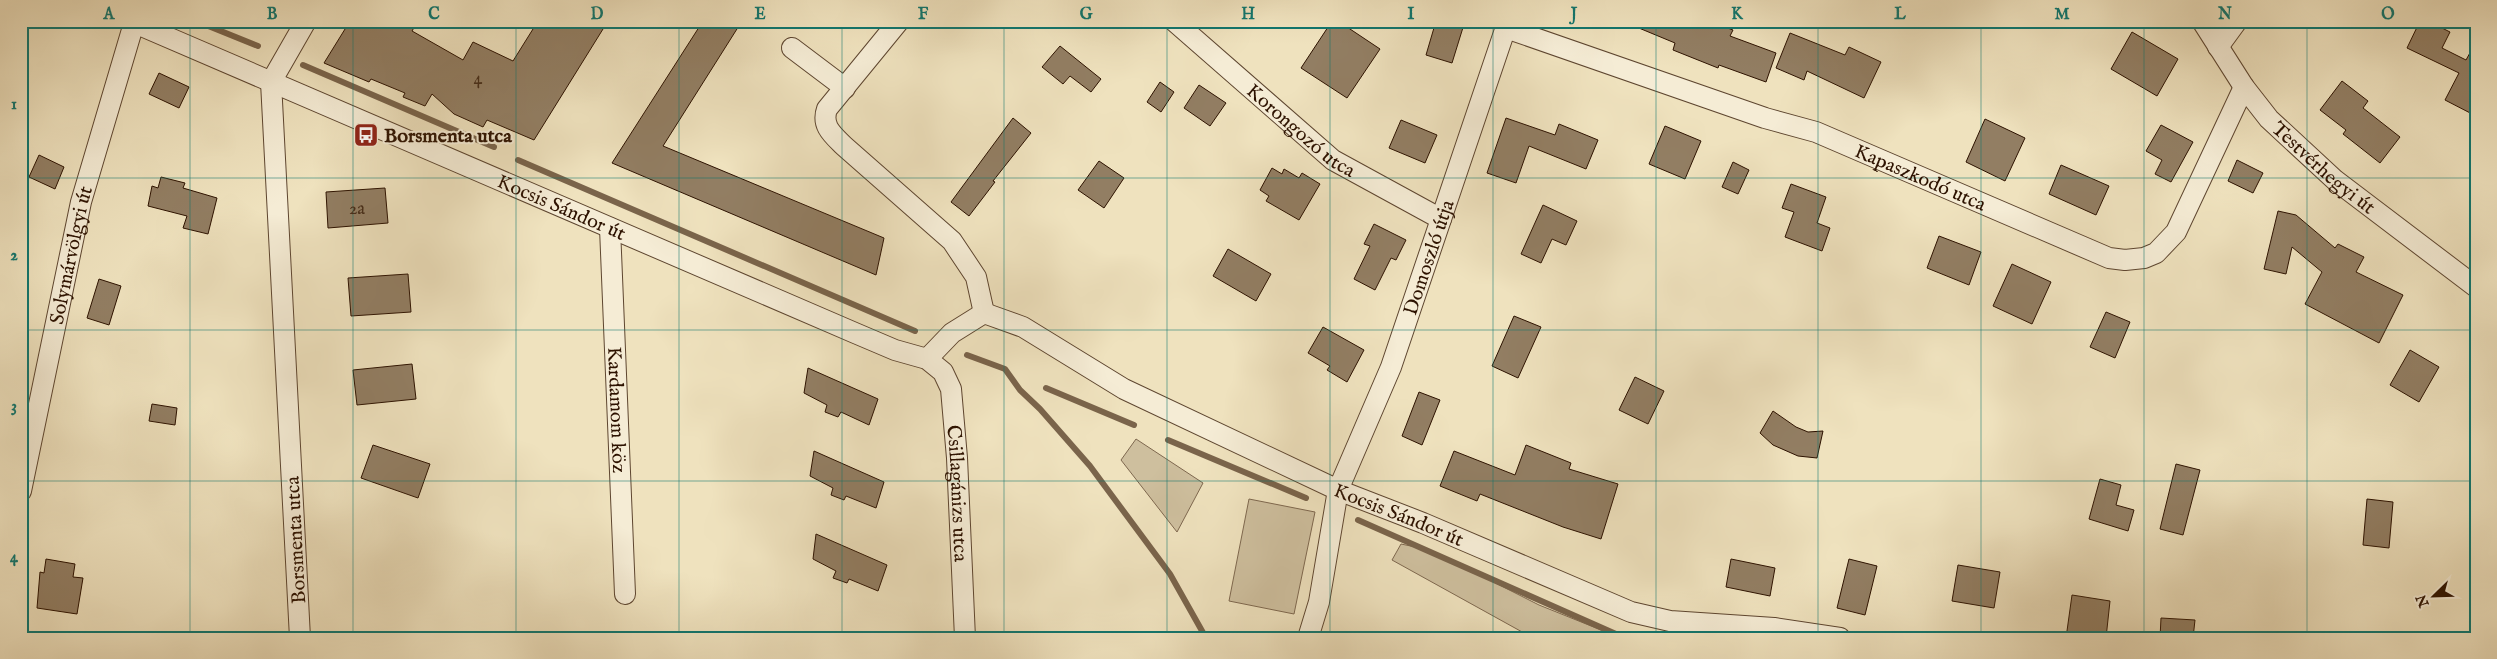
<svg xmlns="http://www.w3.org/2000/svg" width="2497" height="659" font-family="'IM FELL English',serif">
	<rect width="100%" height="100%" fill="#efe2be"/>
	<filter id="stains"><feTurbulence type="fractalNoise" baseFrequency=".004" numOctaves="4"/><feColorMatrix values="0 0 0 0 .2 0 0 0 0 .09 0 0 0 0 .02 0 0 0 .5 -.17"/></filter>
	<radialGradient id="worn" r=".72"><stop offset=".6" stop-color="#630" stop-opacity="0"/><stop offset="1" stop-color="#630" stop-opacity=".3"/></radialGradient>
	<g fill="#cebf9e" stroke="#7e684f">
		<path d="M1136,439l67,44 -26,49 -56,-72z"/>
		<path d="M1249,499l66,13 -21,102 -65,-13z"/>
		<path d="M1401,544l29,6 109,55 82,33h-88l-141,-78z"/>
	</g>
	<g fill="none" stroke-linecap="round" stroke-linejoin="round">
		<g stroke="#7a644b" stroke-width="6">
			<path d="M196,21l62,25"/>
			<path d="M303,65l191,82"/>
			<path d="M518,160l397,171"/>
			<path d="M967,355l38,14 15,21 20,19 50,57 80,108 36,64"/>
			<path d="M1046,388l88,37"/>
			<path d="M1168,440l138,58"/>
			<path d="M1358,520l267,118"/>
		</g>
	</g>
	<g fill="#927e63" stroke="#2d1200">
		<path d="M350,21h68l-6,10 51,29 10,-18 40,19 25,-40h70l-74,119 -47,-20 -4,7 -29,-13 -22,-20 -7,12 -22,-9 2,-4 -34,-14 -2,3 -45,-19z"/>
		<path d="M703,21h39l-79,125 221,92 -8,37 -264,-112z"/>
		<path d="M1332,21h6l42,28 -33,49 -46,-30z"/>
		<path d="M1436,21h29l-13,42 -26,-8z"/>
		<path d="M1622,21h87l24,9 -3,6 46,17 -10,29 -47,-17 -1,3 -45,-18 2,-7z"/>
		<path d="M2420,21h8l22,11 -8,16 24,12 10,-18v74l-31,-16 14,-27 -52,-25z"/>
		<path d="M2132,32l46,27 -21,37 -46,-27z"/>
		<path d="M1790,33l55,22 4,-8 32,15 -17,36 -57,-27 -3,9 -28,-12z"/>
		<path d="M1060,46l41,33 -10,13 -21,-16 -7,8 -21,-17z"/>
		<path d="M159,73l30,14 -10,21 -30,-14z"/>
		<path d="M2342,81l26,20 -5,7 37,29 -20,26 -37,-29 3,-4 -26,-20z"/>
		<path d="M1160,82l14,10 -13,20 -14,-10z"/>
		<path d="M1199,85l27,18 -16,23 -26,-18z"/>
		<path d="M1013,118l18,15 -38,48 2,1 -26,34 -18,-14z"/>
		<path d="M1506,118l49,17 4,-11 39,16 -12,29 -57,-23 -13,37 -29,-10z"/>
		<path d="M1985,119l40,19 -20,43 -39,-19z"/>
		<path d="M1401,120l36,15 -12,28 -36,-15z"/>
		<path d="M2161,125l32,17 -22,40 -16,-8 7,-14 -16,-9z"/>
		<path d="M1665,126l36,15 -16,38 -36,-15z"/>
		<path d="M39,155l25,12 -9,22 -26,-12z"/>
		<path d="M2237,160l26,13 -10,20 -25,-12z"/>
		<path d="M1099,161l25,17 -20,30 -26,-18z"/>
		<path d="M1733,162l16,8 -11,24 -16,-7z"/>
		<path d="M2061,165l48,21 -13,29 -47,-21z"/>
		<path d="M1272,168l10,6 2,-5 15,9 3,-5 18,11 -21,36 -33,-19 3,-5 -9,-6z"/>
		<path d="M161,177l24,6 -2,5 34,10 -9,36 -25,-6 4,-12 -39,-10 4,-20 6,2z"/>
		<path d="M1791,184l35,13 -9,26 13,5 -8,23 -37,-14 9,-25 -12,-4z"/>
		<path d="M385,188l3,35 -60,5 -2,-36z"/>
		<path d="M1543,205l34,16 -11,24 -14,-6 -11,24 -20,-9z"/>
		<path d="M2278,211l18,4 39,33 3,-4 26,13 -8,15 47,23 -24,48 -74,-39 17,-32 -30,-25 -6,27 -22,-5z"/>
		<path d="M1374,224l32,16 -10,20 -5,-2 -16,32 -21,-11 16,-33 -6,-2z"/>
		<path d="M1939,236l42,16 -12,33 -42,-17z"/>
		<path d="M1228,249l43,25 -15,27 -43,-25z"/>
		<path d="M2012,264l39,18 -19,42 -39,-18z"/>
		<path d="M408,274l3,38 -60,4 -3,-38z"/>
		<path d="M99,279l22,7 -12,39 -22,-7z"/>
		<path d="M2106,312l24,10 -15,36 -25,-11z"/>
		<path d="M1514,316l27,11 -23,51 -26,-12z"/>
		<path d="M1323,327l41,23 -17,32 -20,-12 3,-4 -22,-13z"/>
		<path d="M2410,350l29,17 -20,35 -29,-17z"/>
		<path d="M412,364l4,35 -59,6 -4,-35z"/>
		<path d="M808,368l70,31 -9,26 -28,-13 -3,5 -13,-5 2,-7 -23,-12z"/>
		<path d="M1635,377l29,14 -16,33 -29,-14z"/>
		<path d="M1419,392l21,8 -18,45 -20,-9z"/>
		<path d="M152,404l25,4 -2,17 -26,-4z"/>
		<path d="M1773,411l23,16 12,5 15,-1 -6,27 -19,-2 -25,-11 -13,-12z"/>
		<path d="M373,445l57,19 -12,34 -57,-20z"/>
		<path d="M1526,445l45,18 -2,6 49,15 -17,55 -38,-12 -83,-33 -3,7 -37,-15 14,-35 61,24z"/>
		<path d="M814,451l70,31 -8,26 -30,-12 -2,4 -13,-5 2,-7 -23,-12z"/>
		<path d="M2176,464l24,6 -17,65 -23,-6z"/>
		<path d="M2100,479l21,6 -5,20 18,5 -6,21 -39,-12z"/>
		<path d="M2367,499l26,3 -4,46 -26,-3z"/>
		<path d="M816,534l71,31 -9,26 -29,-12 -2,4 -14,-5 3,-7 -23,-12z"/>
		<path d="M46,559l29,5 -2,13 10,1 -6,36 -40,-6 3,-36 4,1z"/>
		<path d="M1731,559l44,9 -5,28 -44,-9z"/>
		<path d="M1849,559l28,7 -12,49 -28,-7z"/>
		<path d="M1958,565l42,7 -6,36 -42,-7z"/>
		<path d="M2072,595l38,6 -4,37h-40z"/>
		<path d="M2161,618l34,2 -2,18h-33z"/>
	</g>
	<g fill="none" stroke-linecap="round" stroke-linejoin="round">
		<defs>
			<g id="minor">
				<path id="s1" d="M130,21l725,312 40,17 32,9 16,13 8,17 6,69 8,180"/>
				<path d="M899,21l-72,88c-6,17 6,26 17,37l108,95 24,36 8,36"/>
				<path id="s2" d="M1174,21l159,139 108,59"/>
				<path id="s3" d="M2202,21l42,66 25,32 66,61 141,107"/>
				<path id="s4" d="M1506,28l259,90 51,14 293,126 16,2 19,-2 12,-5 20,-21 68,-145"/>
				<path d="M2218,47l19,-26"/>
				<path d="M792,48l53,40"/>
				<path id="s5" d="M610,228l15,366"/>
				<path id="s6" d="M927,359l25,-26 32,-20 39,14 101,62 214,101 85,33 208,89 39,9 104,7 66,10"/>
				<path id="s7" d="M21,491l60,-289 53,-179"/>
				<path d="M300,638l-29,-556 35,-61"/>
				<path id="s8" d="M1308,638l11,-36 19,-112 53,-123 117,-346"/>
			</g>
		</defs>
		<use href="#minor" stroke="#5e4630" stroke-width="22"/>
		<use href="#minor" stroke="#f5ecd5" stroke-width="20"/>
	</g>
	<path fill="none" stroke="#0f766e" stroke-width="1" stroke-opacity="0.55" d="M190,21v617M353,21v617M516,21v617M679,21v617M842,21v617M1004,21v617M1167,21v617M1330,21v617M1493,21v617M1656,21v617M1818,21v617M1981,21v617M2144,21v617M2307,21v617M21,178h2455M21,330h2455M21,481h2455"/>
	<defs>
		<symbol id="bus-square" viewBox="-11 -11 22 22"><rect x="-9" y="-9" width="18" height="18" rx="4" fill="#8f2418" stroke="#f5ecd5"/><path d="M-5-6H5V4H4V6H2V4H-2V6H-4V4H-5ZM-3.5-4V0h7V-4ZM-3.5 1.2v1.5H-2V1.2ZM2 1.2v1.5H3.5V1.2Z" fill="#fff"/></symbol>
	</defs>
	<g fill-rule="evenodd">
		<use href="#bus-square" x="352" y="121" width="28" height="28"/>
	</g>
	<g text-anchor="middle" stroke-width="4" stroke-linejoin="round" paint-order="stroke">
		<g font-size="18" fill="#462d19">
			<text x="478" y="84">4</text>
			<text x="357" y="214">2a</text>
		</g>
		<g font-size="20" fill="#2d1200" stroke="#f5ecd5">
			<text dy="7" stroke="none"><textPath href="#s2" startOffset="168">Korongozó utca</textPath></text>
			<text dy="7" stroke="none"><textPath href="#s3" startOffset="192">Testvérhegyi út</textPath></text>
			<text dy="7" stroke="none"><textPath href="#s4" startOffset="441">Kapaszkodó utca</textPath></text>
			<text dy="7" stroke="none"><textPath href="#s1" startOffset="470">Kocsis Sándor út</textPath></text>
			<text dy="7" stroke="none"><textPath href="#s7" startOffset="241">Solymárvölgyi út</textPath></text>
			<text dy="7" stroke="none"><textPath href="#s8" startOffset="401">Domoszló útja</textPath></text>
			<text dy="7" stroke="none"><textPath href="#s5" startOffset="182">Kardamom köz</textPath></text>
			<text dy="7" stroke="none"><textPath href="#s1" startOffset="1010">Csillagánizs utca</textPath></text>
			<text dy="7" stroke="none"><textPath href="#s6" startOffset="536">Kocsis Sándor út</textPath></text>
			<text transform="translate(295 540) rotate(-93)" y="7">Borsmenta utca</text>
		</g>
		<g font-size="20" font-weight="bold" fill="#2d1200" stroke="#f5ecd5" text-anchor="start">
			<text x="384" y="142">Borsmenta utca</text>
		</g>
	</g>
	<rect width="2497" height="659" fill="none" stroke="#efe2be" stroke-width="55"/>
	<g transform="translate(2434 596) rotate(247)" stroke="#f5ecd5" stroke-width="4" paint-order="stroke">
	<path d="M0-4L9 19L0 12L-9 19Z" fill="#2d1200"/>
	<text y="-8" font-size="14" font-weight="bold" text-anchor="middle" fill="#2d1200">N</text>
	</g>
	<rect x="28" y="28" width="2442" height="604" fill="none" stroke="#0f766e" stroke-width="2"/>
	<g font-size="16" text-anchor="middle" font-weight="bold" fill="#0f766e">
		<text x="109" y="19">A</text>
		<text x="272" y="19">B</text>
		<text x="434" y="19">C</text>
		<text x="597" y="19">D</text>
		<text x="760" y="19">E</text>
		<text x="923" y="19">F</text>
		<text x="1086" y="19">G</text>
		<text x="1248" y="19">H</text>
		<text x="1411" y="19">I</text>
		<text x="1574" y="19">J</text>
		<text x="1737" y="19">K</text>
		<text x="1900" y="19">L</text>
		<text x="2062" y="19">M</text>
		<text x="2225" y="19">N</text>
		<text x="2388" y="19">O</text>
		<text x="14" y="109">1</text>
		<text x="14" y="260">2</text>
		<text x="14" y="411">3</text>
		<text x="14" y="562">4</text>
	</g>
	<rect width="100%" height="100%" filter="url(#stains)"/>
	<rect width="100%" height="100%" fill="url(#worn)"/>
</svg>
